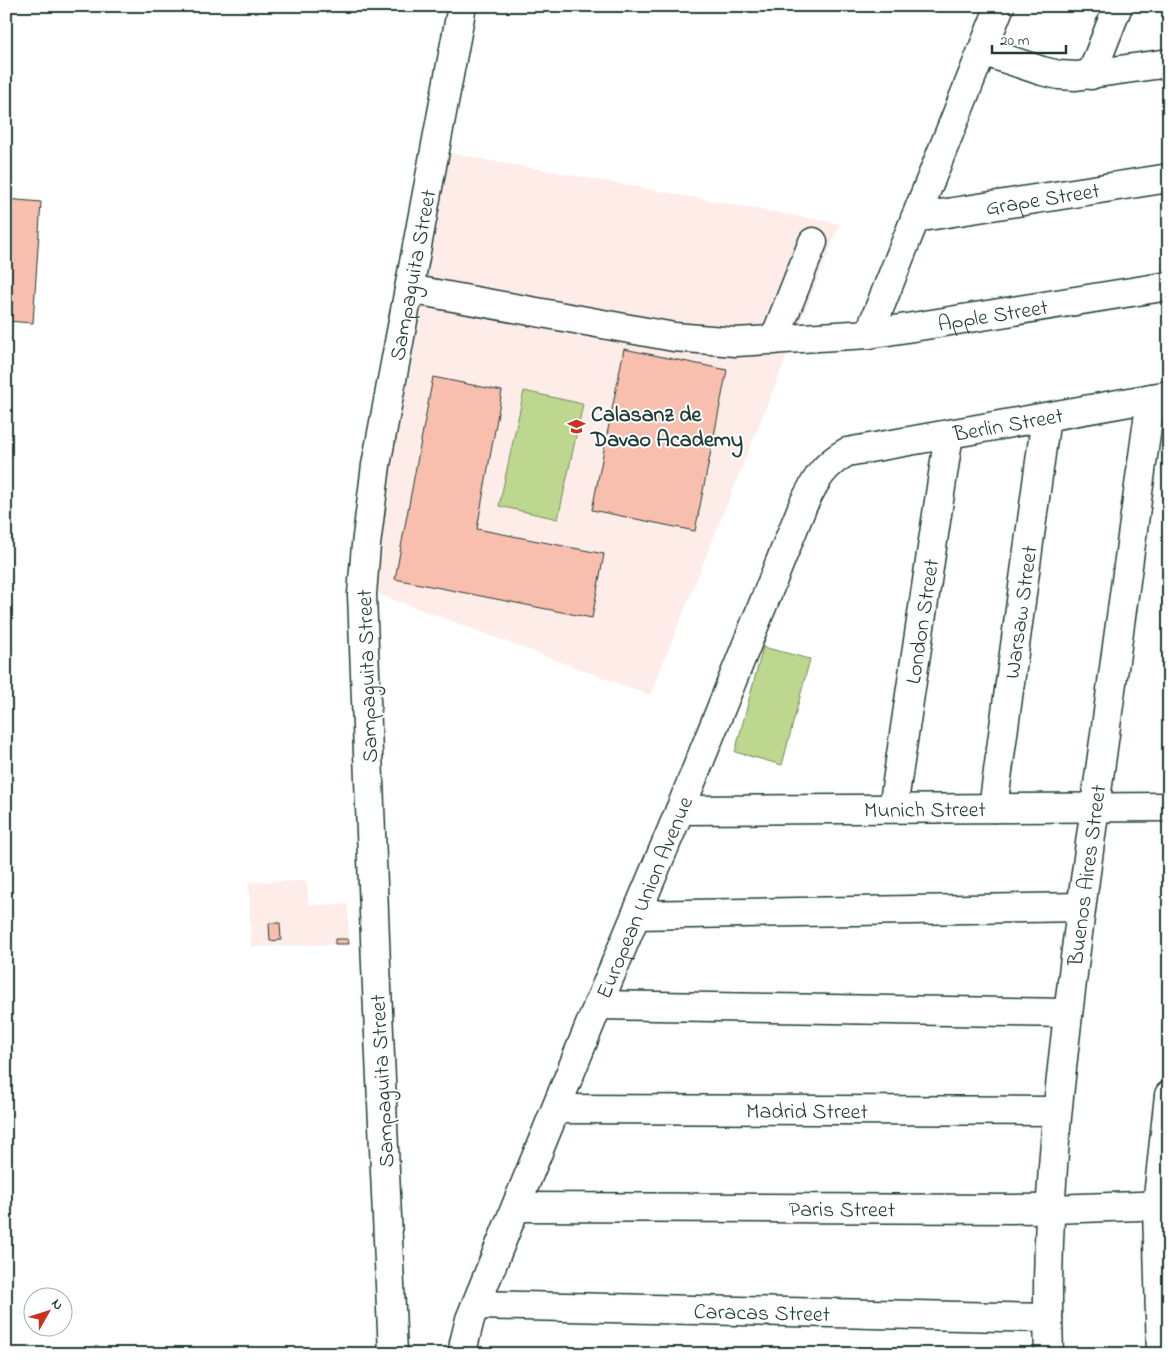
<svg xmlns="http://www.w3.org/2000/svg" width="1175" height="1360" font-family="'Indie Flower',sans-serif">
	<rect width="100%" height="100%" fill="#fff"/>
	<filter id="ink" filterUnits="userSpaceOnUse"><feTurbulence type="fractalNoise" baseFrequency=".02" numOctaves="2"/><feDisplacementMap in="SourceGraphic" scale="10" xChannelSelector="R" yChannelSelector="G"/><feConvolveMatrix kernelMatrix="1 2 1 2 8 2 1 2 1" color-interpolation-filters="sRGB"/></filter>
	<g filter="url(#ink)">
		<g fill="#fdece7">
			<path d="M449,153l391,71 -190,471 -274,-102 11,-122 16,-91z"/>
			<path d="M307,881l1,24 40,-1 1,40 -98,3 -2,-65z"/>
		</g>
		<g fill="#bdd78e" stroke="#6e8a61">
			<path d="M524,391l59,13 -25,115 -59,-13z"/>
			<path d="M763,647l47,12 -28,106 -47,-13z"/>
		</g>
		<g fill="#f8bfaf" stroke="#1f3d34">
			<path d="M6,199l35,3 -8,121 -27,-2z"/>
			<path d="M624,349l103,21 -32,161 -103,-21z"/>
			<path d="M433,377l69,14 -25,138 127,25 -12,64 -197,-39z"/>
			<path d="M269,923h11l1,17 -11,1z"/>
			<path d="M335,939h13l1,5h-14z"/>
		</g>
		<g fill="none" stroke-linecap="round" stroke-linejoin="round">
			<defs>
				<g id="minor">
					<path d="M982,51l60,20 17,4 17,1 93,-13"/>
					<path d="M1091,75l27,-69"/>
					<path id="s1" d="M915,218l254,-40"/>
					<path id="s2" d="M409,289l265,48 62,5 133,-8 300,-48"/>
					<path d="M869,334l131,-328"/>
					<path d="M774,340l39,-98"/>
					<path id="s3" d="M893,808l56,-374"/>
					<path id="s4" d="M993,808l53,-391"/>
					<path id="s5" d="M680,810l489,-3"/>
					<path d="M636,915l445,-8"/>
					<path d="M598,1005l469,8"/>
					<path id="s6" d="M557,1109l500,2"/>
					<path id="s7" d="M516,1207l535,2 118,-4"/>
					<path id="s8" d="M477,1305l571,13"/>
					<path id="s9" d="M393,1354l-17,-389 -14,-371 4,-49 10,-80 86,-459"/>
					<path id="s10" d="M463,1354l1,-11 6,-24 128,-314 82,-195 123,-305c13,-25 19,-39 44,-53l322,-57"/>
					<path id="s11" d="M1049,1354c-6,-157 15,-312 35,-467 21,-163 44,-326 67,-489"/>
					<path d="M1161,1354l-4,-148 12,-111"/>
				</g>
			</defs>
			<use href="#minor" stroke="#1f3d34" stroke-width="31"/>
			<use href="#minor" stroke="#fff" stroke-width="28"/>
		</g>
	</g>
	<defs>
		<symbol id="school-bare" viewBox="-9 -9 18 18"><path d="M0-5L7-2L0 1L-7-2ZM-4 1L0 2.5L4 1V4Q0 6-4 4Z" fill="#c8321e" stroke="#fff" stroke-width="2.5" paint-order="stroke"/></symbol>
	</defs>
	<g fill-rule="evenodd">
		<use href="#school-bare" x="564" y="414" width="25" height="25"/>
	</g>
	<g text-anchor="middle" stroke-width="4" stroke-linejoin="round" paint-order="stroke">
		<g font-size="22" fill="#1f3d34" stroke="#fff">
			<text dy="8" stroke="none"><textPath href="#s1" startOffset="129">Grape Street</textPath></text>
			<text dy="8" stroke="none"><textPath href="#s9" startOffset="1084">Sampaguita Street</textPath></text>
			<text dy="8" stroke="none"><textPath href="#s2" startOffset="590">Apple Street</textPath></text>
			<text dy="8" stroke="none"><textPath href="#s10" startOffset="1149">Berlin Street</textPath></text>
			<text dy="8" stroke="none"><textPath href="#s4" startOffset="198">Warsaw Street</textPath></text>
			<text dy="8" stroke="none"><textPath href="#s3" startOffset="189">London Street</textPath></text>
			<text transform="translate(366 676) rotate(-92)" y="8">Sampaguita Street</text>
			<text dy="8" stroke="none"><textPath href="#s5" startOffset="245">Munich Street</textPath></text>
			<text dy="8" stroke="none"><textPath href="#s11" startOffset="481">Buenos Aires Street</textPath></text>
			<text dy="8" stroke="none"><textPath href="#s10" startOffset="492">European Union Avenue</textPath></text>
			<text transform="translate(381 1081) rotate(-93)" y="8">Sampaguita Street</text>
			<text dy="8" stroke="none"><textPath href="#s6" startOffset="250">Madrid Street</textPath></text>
			<text dy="8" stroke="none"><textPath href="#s7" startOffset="326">Paris Street</textPath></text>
			<text dy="8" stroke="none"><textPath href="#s8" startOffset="285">Caracas Street</textPath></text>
		</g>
		<g font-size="22" font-weight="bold" fill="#1f3d34" stroke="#fff" text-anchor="start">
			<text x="591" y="421">Calasanz de<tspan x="591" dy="25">Davao Academy</tspan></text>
		</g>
	</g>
	<rect width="1175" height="1360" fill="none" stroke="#fff" stroke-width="25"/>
	<rect x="12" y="12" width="1150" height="1335" fill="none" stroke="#1f3d34" stroke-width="2" filter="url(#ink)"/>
	<g transform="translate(48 1312) rotate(51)"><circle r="24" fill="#ffffff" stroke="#a5b1ae"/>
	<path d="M0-4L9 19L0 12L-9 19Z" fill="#c8321e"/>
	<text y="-8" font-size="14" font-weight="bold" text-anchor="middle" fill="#1f3d34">N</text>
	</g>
	<path d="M992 45v8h74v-8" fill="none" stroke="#1f3d34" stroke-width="2.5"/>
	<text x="1000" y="45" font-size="15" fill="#1f3d34" stroke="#ffffff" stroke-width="4" paint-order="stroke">20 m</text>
</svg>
